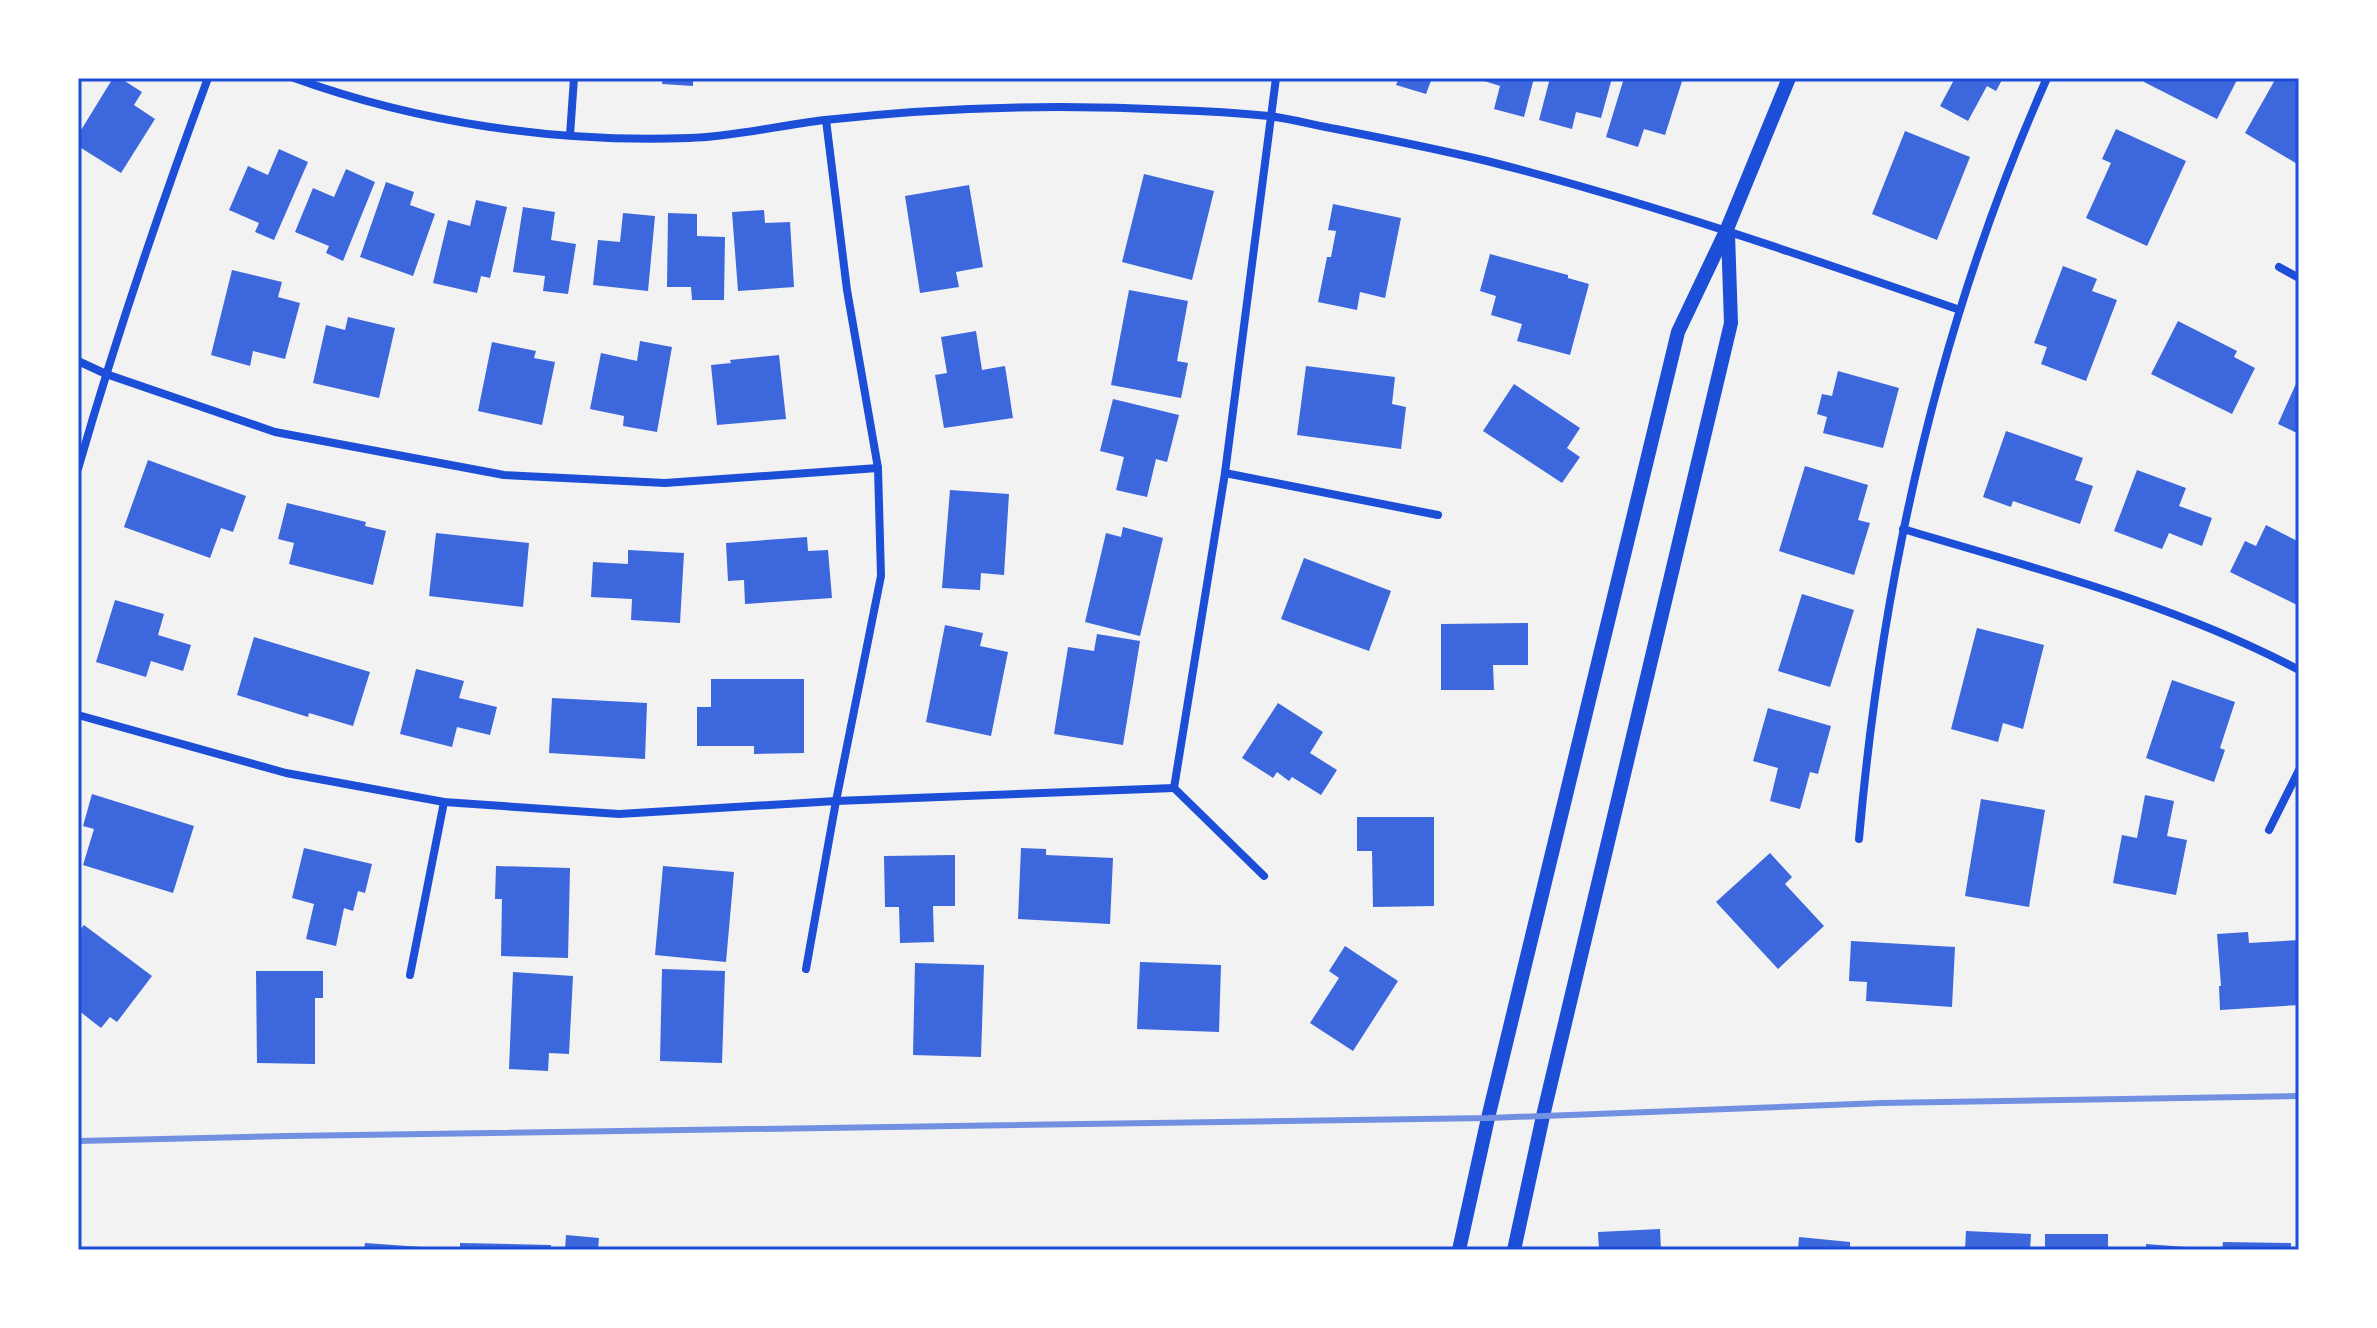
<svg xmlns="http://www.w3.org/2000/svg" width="2377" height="1328" font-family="'Alegreya Sans',sans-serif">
	<rect width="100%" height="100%" fill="#f2f2f2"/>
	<g fill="#3d67dc">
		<path d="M113,78h7l22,14 -8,13 21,14 -34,54 -43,-27v-11z"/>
		<path d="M663,78h30v8l-31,-2z"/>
		<path d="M1399,78h33l-6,16 -30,-9z"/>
		<path d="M1475,78h59l-10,39 -30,-8 6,-23z"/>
		<path d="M1550,78h62l-11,40 -25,-6 -4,17 -33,-9z"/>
		<path d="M1624,78h59l-18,57 -21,-6 -6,18 -32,-10z"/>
		<path d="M1955,78h48l-7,13 -9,-5 -19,35 -28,-15z"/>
		<path d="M2146,78h92l-21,41 -73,-37z"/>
		<path d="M2276,78h18l5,3v84l-54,-32z"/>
		<path d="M2116,129l70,32 -39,85 -61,-28 25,-55 -9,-4z"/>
		<path d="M1905,131l65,26 -33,83 -65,-26z"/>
		<path d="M279,149l29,13 -34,78 -19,-8 4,-9 -30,-13 19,-44 20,9z"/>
		<path d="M346,169l29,13 -32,79 -17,-8 3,-7 -34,-14 18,-44 21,9z"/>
		<path d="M1144,174l70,17 -22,89 -70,-18z"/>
		<path d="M386,182l28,10 -4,13 25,9 -22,62 -53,-19z"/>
		<path d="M969,185l14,82 -27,5 3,15 -39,6 -15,-97z"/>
		<path d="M476,200l31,7 -17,71 -9,-2 -4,17 -44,-10 15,-63 22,6z"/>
		<path d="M1333,204l68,14 -16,80 -25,-6 -3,18 -39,-8 9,-45h4l5,-26 -8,-1z"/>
		<path d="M523,207l32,5 -4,28 25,4 -8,50 -25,-3 2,-15 -32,-4z"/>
		<path d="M764,210l1,13 25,-1 4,65 -56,4 -6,-79z"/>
		<path d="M623,213l32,3 -7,75 -55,-6 5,-45 22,2z"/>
		<path d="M668,213l29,1v22l28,1 -1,63h-32l-1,-13h-24z"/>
		<path d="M1490,254l78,21v3l21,6 -19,71 -53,-14 5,-17 -31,-9 5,-19 -16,-5z"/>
		<path d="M2063,266l34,13 -5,12 25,9 -31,81 -45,-17 6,-17 -13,-4z"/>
		<path d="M232,270l50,12 -4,15 22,6 -15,56 -32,-8 -3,15 -39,-11z"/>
		<path d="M1129,290l59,11 -11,60 11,2 -7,35 -70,-13z"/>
		<path d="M348,317l47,11 -16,70 -66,-15 13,-58 19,5z"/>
		<path d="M2178,321l59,30 -3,6 21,11 -23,46 -81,-40z"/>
		<path d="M976,331l6,39 23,-4 8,52 -69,10 -9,-53 12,-2 -6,-36z"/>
		<path d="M640,341l32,6 -15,85 -34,-6 1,-10 -34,-7 11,-56 36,8z"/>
		<path d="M492,342l44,9 -2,7 21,4 -13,63 -64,-14z"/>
		<path d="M779,355l7,64 -69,6 -6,-60 20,-2 -1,-3z"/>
		<path d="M1306,366l89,11 -3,27 14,3 -5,42 -104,-14z"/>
		<path d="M1838,371l61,17 -16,60 -60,-15 4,-16 -10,-3 5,-20 10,2z"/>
		<path d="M2299,377v57l-21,-10z"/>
		<path d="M1514,384l66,44 -13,20 13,9 -18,26 -79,-52z"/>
		<path d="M1113,399l66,16 -12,47 -11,-3 -9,38 -31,-7 8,-33 -24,-6z"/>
		<path d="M2006,431l77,27 -8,22 18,6 -13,38 -67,-23 -2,6 -28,-10z"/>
		<path d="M148,460l98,36 -13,36 -12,-4 -11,30 -86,-31z"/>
		<path d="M1805,466l63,19 -10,35 12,3 -16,52 -75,-24z"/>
		<path d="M2137,470l49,18 -7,18 33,12 -10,28 -33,-13 -7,16 -48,-18z"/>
		<path d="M950,490l59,4 -5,81 -23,-2 -1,17 -38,-2z"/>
		<path d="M287,503l79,19 -1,4 21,5 -13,54 -84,-21 5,-21 -16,-4z"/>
		<path d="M2266,525l33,17v64l-69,-34 15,-31 11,5z"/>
		<path d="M1123,527l40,11 -23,98 -55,-14 21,-89 15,4z"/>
		<path d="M436,533l93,10 -6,64 -94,-11z"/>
		<path d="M807,537l1,14 20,-1 4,48 -87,6 -1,-24 -16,1 -2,-38z"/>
		<path d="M628,550l56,3 -4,70 -49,-3 1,-21 -41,-2 2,-35 35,2z"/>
		<path d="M1304,558l87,33 -22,60 -88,-32z"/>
		<path d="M1802,594l52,16 -24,77 -52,-16z"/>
		<path d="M115,600l49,14 -6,21 33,10 -8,26 -32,-10 -5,16 -50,-15z"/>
		<path d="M1528,623v42h-35l1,25h-53v-66z"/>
		<path d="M945,625l38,8 -3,13 28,6 -17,84 -65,-14z"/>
		<path d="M1977,628l67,17 -21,84 -20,-6 -5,19 -47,-13z"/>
		<path d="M1097,634l43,7 -17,104 -69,-11 14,-87 26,4z"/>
		<path d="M254,637l116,35 -17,54 -44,-13 -1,4 -71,-22z"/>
		<path d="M416,669l48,12 -5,17 38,9 -7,28 -33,-8 -5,20 -52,-13z"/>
		<path d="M711,679h93v74l-50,1v-8h-57v-39h14z"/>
		<path d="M2172,680l63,22 -15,46 5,2 -11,32 -68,-24z"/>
		<path d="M552,698l95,5 -2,56 -96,-6z"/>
		<path d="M1278,703l45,29 -13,21 27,17 -16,25 -29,-18 -3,4 -12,-9 -4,6 -31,-20z"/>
		<path d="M1768,708l63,18 -13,48 -8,-2 -10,37 -30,-8 8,-33 -25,-7z"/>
		<path d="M92,794l102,32 -21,67 -90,-28 11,-36 -11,-3z"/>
		<path d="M2145,795l29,6 -7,35 20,4 -11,55 -63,-12 9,-48 15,3z"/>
		<path d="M1981,799l64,11 -16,97 -64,-11z"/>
		<path d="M1357,817h77v89l-61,1 -1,-56h-15z"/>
		<path d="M304,848l68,16 -7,29 -7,-2 -5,20 -9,-3 -8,38 -30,-7 8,-35 -22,-6z"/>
		<path d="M1021,848l25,1v6l67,3 -3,66 -92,-5z"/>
		<path d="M1770,853l22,24 -7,7 39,42 -46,43 -62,-67z"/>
		<path d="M955,855v51h-22l1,36 -34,1 -1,-36h-14l-1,-51z"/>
		<path d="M496,866l74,2 -2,90 -67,-2 1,-57h-7z"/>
		<path d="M663,866l71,6 -8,90 -71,-7z"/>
		<path d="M84,925l68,51 -35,46 -7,-5 -9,11 -23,-18v-78z"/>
		<path d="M2248,932l1,11 50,-3v65l-79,5 -1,-24h2l-4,-52z"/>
		<path d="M1851,941l104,6 -3,60 -86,-6 1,-19 -18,-1z"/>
		<path d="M1345,946l53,35 -45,70 -43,-28 29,-45 -10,-7z"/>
		<path d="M1140,962l81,3 -2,67 -82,-3z"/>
		<path d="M915,963l69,2 -3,92 -68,-2z"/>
		<path d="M662,969l63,2 -3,92 -62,-2z"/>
		<path d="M256,971h67v27h-8v66l-58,-1z"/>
		<path d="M513,972l60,4 -4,78 -20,-1 -1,18 -39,-2z"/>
		<path d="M1660,1229l1,21h-62l-1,-18z"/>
		<path d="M1966,1231l65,3 -1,16h-65z"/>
		<rect x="2045" y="1234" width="63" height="16"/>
		<path d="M566,1235l33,3 -1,12h-33z"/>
		<path d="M1799,1237l51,5v8h-52z"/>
		<path d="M2223,1242l68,1v7h-69z"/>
		<path d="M365,1243l71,5v2h-72z"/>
		<path d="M460,1243l91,2v5h-91z"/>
		<path d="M2146,1244l54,4v2h-54z"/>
	</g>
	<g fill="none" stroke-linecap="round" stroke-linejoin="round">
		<g stroke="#1d4ed8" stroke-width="8">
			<path d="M294,78c125,45 262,65 395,60 45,-1 91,-13 136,-18 115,-13 234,-16 350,-10 31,1 63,3 94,6 23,3 45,9 67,13 51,10 101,20 151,32 161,41 317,95 473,149"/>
			<path d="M570,135l4,-57"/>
			<path d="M2279,267l20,11"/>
			<path d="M78,361l28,13 169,58 229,43 161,8 213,-15"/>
			<path d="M78,469c38,-132 82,-262 130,-391"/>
			<path d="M1225,473l213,42"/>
			<path d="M1903,529c134,40 271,75 396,141"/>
			<path d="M78,715l208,58 158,29 175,12 217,-13 338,-13"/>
			<path d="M1174,788l51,-315 51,-395"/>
			<path d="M1174,788l90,88"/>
			<path d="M2269,830l30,-60"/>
			<path d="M1859,839c23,-262 81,-521 188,-761"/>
			<path d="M806,969l30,-168 45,-225 -3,-108 -31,-178 -21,-170"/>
			<path d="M410,975l34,-173"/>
		</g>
		<g stroke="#1d4ed8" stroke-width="14">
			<path d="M1459,1250l29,-132 190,-786 49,-103 62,-151"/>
			<path d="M1514,1250l29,-134 188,-793 -3,-89"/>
		</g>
		<path stroke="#7290e2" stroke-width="6" d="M78,1141l209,-5 1201,-18 394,-15 417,-7"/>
	</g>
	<rect width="2377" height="1328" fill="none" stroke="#ffffff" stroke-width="160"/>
	<rect x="80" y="80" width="2217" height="1168" fill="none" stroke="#1d4ed8" stroke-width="3"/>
</svg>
